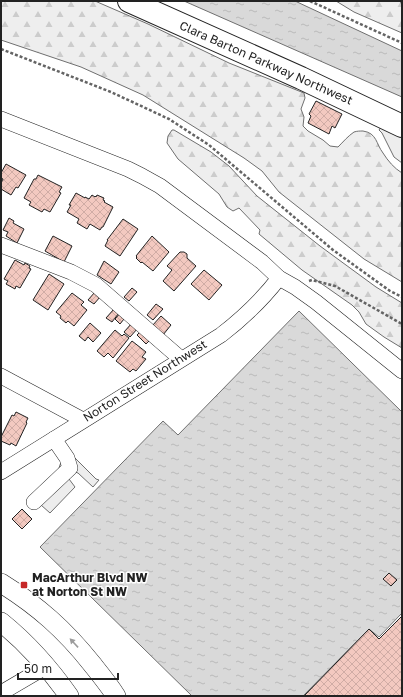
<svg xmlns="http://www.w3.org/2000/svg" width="403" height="697" font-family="'Golos Text',sans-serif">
	<defs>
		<pattern id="forest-firs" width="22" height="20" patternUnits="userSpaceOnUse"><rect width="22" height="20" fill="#eee"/><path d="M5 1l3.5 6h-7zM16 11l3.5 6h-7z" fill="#ccc"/></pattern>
		<pattern id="water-ripples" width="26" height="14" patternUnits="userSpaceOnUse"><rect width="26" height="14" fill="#d9d9d9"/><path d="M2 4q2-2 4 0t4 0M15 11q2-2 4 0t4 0" fill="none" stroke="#bababa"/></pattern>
		<pattern id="building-cross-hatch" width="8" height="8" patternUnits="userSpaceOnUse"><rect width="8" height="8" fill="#f3c9c0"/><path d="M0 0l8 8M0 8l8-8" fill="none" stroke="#d0aca5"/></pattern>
	</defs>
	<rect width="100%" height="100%" fill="#fff"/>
	<g fill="url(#forest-firs)" stroke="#6f6f6f">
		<path d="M1,1h94l53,23 81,39 75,30 1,5 -4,11 3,8 -1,9 5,5 15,9 7,6 8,1c5,-5 10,-11 16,-15 3,-1 6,-1 9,-1 14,2 13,13 20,22 5,8 11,15 19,20v109l-38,-23 -85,-67 -17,-21 -18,-13 -101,-63 -62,-28 -80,-27z"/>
		<path d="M336,1h64l2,4v28l-48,-21z"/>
		<path d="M172,130h2l37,22 18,14 28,30 63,50 56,41 26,16v45l-18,-11 -18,-13 -7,-12 -7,-7 -50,-35 -37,-31 -6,-5 1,-4 -21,-22 -6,3 -6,-4 -8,-13 -41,-35 -11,-16 1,-7z"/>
	</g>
	<g fill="#ededed" stroke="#6f6f6f">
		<path d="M383,124l19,10v29l-8,-6 -12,-24 -3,-3z"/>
		<path d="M69,452l27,27 3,1 -6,7 -15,-14 -3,-1 -6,4v3l6,8 -25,26 -9,-8 -6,4 -8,-8 32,-33 2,-6z"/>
	</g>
	<g fill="url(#water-ripples)" stroke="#6f6f6f">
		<path d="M184,1h111l107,50v46z"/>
		<path d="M299,311l103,101v201l-23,24 -10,-8 -66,67h-111l-152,-149 123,-126 15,14z"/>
	</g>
	<g fill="url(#building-cross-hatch)" stroke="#222">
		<path d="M316,101l26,13 -7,14 -3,-2 -3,8 -21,-11 3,-7 -2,-2z"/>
		<path d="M6,164l20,11 -8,13 -2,-1 -5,8 -10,-6v-6l2,-4 -2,-1v-5z"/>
		<path d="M38,175l24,12 -3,5 2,1 -11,19 -6,-3 -2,3 -13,-7 2,-3 -7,-4 10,-19h2z"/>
		<path d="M76,193l9,5v-1l4,2 3,-4 3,2v-1l1,1 1,-2 7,3 -1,2 2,1 -1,1 9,5 -10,20h-1l-2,3 -10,-6 -3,5 -10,-6 2,-4 -12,-7 4,-7h-2z"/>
		<path d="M9,218l5,3 -1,2 11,6 -7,14 -11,-7 2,-4 -5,-2z"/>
		<path d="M123,219l15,10 -18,27 -15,-10 3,-6h-1z"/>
		<path d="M53,236l19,10 -8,16 -19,-11z"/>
		<path d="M152,236l17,16 -16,19 -11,-9 -1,1 -5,-5 1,-1 -1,-1z"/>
		<path d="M180,252h4l3,2v4l9,8 -22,25 -11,-10 9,-11 -5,-4z"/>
		<path d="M15,260l9,5 1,-2 5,3 -1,2 2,1 -11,19 -4,-2 -1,3 -9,-5 2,-3 -4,-2z"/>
		<path d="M104,261l15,11 -8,12 -14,-9z"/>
		<path d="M204,270l18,15 -13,15 -18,-16z"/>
		<path d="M49,274l15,10 -16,26 -15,-10z"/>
		<path d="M132,288l5,4 -8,9 -5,-4z"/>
		<path d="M95,292l5,5 -6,7 -6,-4z"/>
		<path d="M72,293l12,9 -3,3 6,5 -13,16 -6,-5 -2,2 -6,-5 1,-2 -5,-4z"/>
		<path d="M156,304l7,5 -10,11 -6,-5z"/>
		<path d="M114,309l5,4 -7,9 -6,-4z"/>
		<path d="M123,310l5,4 -8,10 -5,-5z"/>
		<path d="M161,316l10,9 -8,10 -11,-9z"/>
		<path d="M90,323l11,10 -8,9 -5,-5 -3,4 -6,-5z"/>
		<path d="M132,323l6,5 -8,9 -6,-5z"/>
		<path d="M115,330l7,6 2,-2 5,4 -16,20 -5,-5 -4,4 -7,-6z"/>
		<path d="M142,330l9,9 -5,5 -9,-9z"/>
		<path d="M132,341l14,11 -4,5 4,2 -10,12 -3,-2 -3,3 -14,-11z"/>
		<path d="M16,412l12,6 -2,4 1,1 -11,23 -5,-3 -1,2 -9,-4v-4l11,-22 2,1z"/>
		<path d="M22,509l10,10 -10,10 -10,-10z"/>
		<path d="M389,573l8,7 -6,6 -8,-7z"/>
		<path d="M402,616v80h-98l65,-67 10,10z"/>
	</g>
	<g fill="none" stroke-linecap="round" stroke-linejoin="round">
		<defs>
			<g id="minor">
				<path d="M1,119l127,50 14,7 18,10 102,76 17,16 16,9 21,15 86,69"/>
				<path d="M1,245l70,27 25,13 85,74"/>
				<path d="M1,376l82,44"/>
				<path d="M1,472l220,-137c22,-17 41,-35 58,-57"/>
				<path d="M34,502l36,-34 -3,-10 -13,-19"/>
				<path d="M1,693l46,-27"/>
			</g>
			<g id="major">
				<path d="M1,583c37,23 64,47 91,81 8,10 17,21 24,32"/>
				<path d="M1,622c26,21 49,47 68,74"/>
			</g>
			<path id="highway" d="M129,1l172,77 101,48"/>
		</defs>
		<use href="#minor" stroke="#222" stroke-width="16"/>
		<use href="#major" stroke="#222" stroke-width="20"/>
		<use href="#highway" stroke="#222" stroke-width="24"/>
		<g stroke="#646464" stroke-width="2.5" stroke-dasharray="3 2" stroke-linecap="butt">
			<path d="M310,1l92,42"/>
			<path d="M1,49l110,43 58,27 40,26 124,105 57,41 12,6"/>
			<path d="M309,281l3,-1 23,6 67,38"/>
		</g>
		<use href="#minor" stroke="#fff" stroke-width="15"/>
		<use href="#major" stroke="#fff" stroke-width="19"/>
		<use href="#highway" stroke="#fff" stroke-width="22"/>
	</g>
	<defs><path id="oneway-solid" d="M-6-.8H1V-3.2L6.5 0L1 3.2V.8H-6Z"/></defs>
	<use fill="#9c9c9c" href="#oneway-solid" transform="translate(74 643) rotate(-133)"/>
	<rect fill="#c62828" stroke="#fff" stroke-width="1.5" x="20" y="581" width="8" height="8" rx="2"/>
	<g text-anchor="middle" stroke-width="3" stroke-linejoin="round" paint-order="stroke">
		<g font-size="12" fill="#222" stroke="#fff">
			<text transform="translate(266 63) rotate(24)" y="4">Clara Barton Parkway Northwest</text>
			<text transform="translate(145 381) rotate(-32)" y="4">Norton Street Northwest</text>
		</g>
		<g font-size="12" font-weight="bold" fill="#222" stroke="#fff" text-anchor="start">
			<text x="32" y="582">MacArthur Blvd NW<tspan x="32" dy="14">at Norton St NW</tspan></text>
		</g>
	</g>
	<rect width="403" height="697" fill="none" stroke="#222222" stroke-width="4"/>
	<path d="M18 673v6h100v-6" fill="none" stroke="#222222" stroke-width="2"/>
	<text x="24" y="673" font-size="12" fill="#222222" stroke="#ffffff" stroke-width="3" paint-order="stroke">50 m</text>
</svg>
